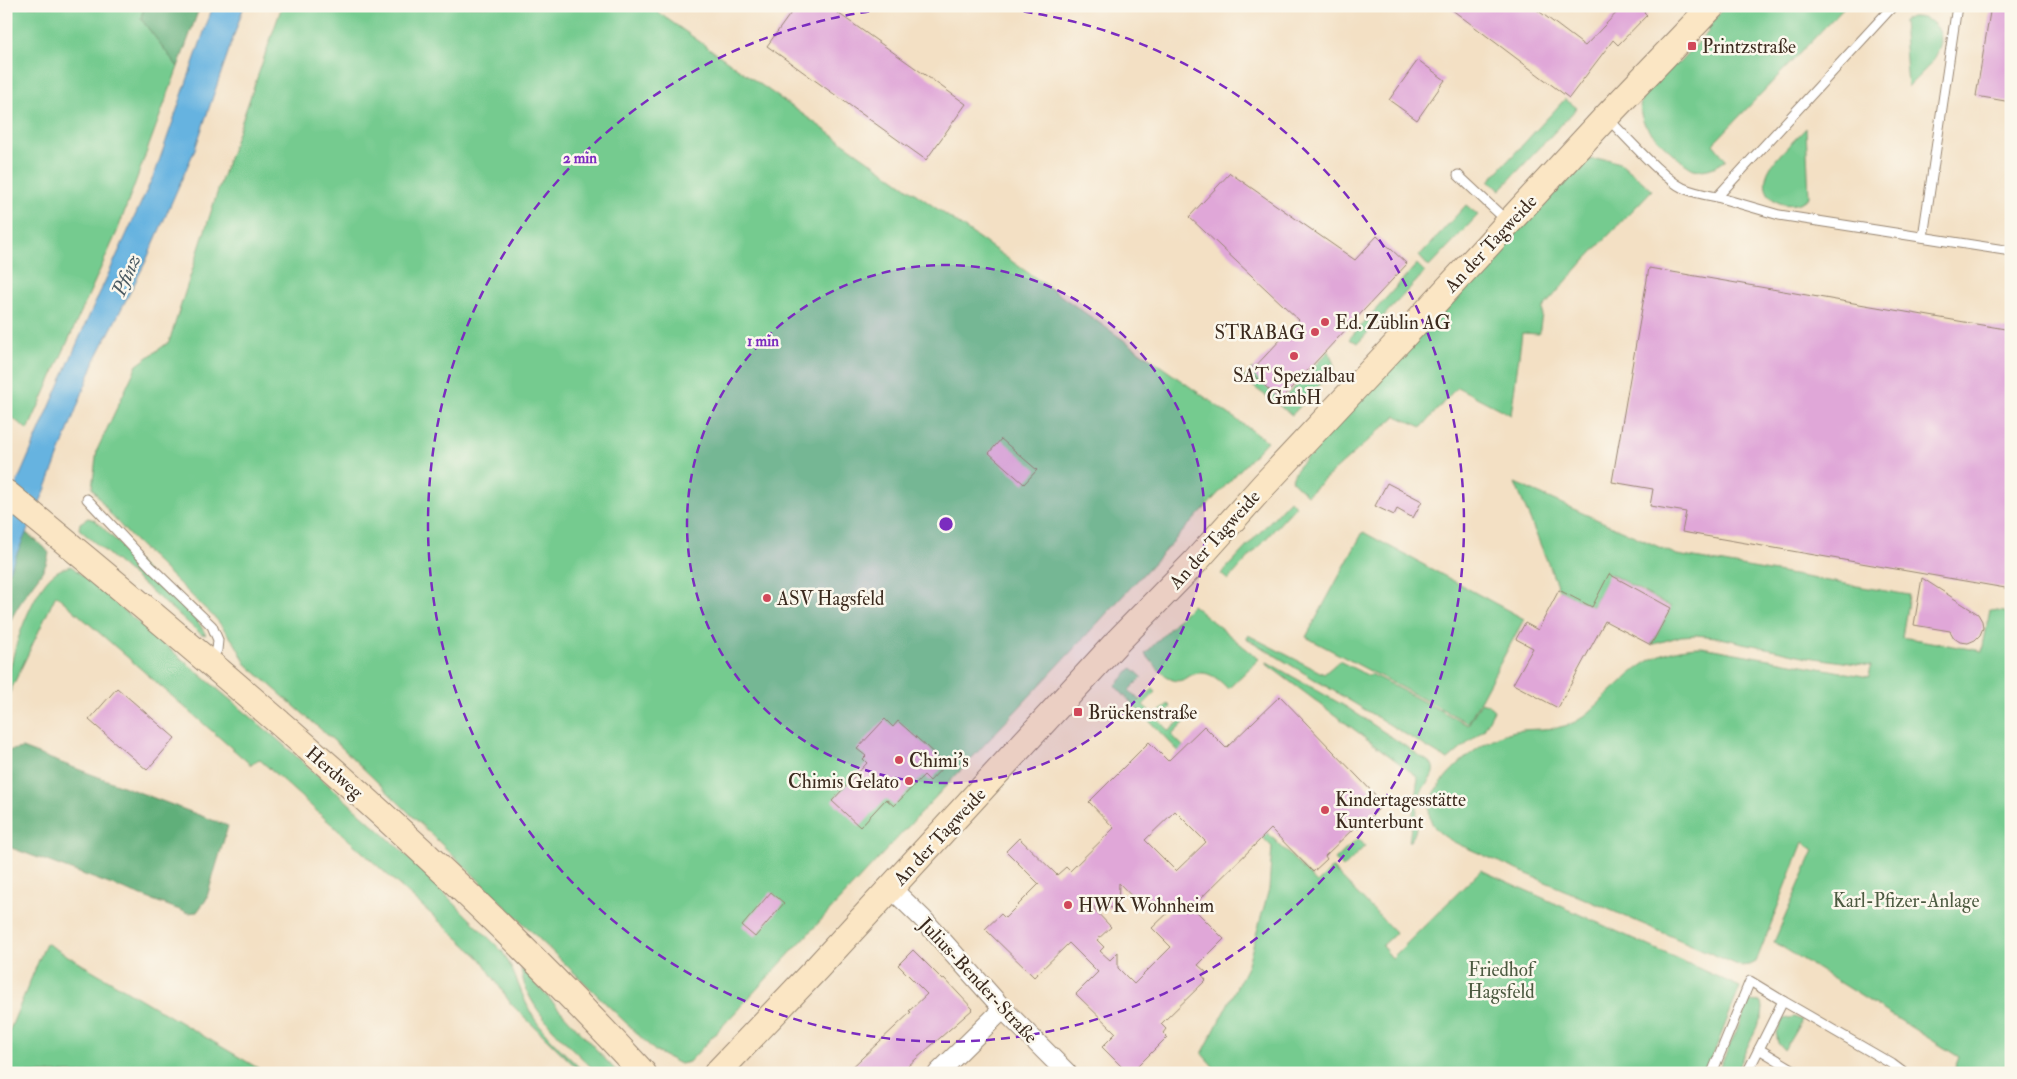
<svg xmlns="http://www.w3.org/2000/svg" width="2017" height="1079" font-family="'IM FELL Double Pica',serif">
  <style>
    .green { fill: #75cb8f; stroke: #587a56 }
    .forest { fill: #60af7a; stroke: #4e6c4c }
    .water { fill: #66b3e0; stroke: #506e7f }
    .building { fill: #e0a7d8; fill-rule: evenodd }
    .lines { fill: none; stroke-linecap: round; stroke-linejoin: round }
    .service-casing { stroke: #978571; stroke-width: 11 }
    .minor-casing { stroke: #978571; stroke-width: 21 }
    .secondary-casing { stroke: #978571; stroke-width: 28 }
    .service { stroke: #fff; stroke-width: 9 }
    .minor { stroke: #fff; stroke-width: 19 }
    .secondary { stroke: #fbe6c4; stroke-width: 26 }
    .ring { fill: none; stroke: #7b2cbf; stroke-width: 2.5; stroke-dasharray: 9 6 }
    .poi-dot { fill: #d1495b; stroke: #fbf7ec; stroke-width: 2 }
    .labels { text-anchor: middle; stroke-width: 5; stroke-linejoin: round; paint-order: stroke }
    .poi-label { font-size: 19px; fill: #3b2a1e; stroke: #fbf7ec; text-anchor: start }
    .street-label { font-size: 19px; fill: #3b2a1e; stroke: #fbf7ec }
    .park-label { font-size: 19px; fill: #4c5a40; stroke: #fbf7ec }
    .water-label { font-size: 20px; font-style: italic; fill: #4a5a62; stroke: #fbf7ec }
    .centre { fill: #7b2cbf; stroke: #fbf7ec; stroke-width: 2.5 }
    .ring-label { font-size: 15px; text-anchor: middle; font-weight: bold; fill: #7b2cbf; stroke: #fbf7ec; stroke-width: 5; stroke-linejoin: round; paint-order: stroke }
  </style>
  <rect width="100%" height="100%" fill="#fbf7ec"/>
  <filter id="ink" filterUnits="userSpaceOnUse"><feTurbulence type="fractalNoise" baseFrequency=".02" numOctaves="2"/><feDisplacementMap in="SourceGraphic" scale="10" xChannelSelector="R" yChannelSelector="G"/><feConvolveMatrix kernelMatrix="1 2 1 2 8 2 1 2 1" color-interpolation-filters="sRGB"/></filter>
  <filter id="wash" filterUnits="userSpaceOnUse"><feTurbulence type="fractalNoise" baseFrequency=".0096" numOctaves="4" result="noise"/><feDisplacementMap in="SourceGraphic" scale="20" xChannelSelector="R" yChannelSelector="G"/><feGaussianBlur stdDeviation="1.12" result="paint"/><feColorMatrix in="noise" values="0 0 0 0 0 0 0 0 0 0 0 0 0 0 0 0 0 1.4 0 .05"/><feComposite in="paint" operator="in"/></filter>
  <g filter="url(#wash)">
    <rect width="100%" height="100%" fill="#f3e0c4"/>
    <g class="green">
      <polygon points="6,6 144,6 141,19 178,67 117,232 28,430 6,413"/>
      <polygon points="282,6 649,6 1267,441 689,1062 680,1064 655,1051 340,746 246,664 236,645 217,620 130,536 111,515 92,488 97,450 137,365 169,342 220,184"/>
      <path d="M1726 6H1845L1713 144 1726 160C1717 167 1705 172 1694 169 1684 166 1651 134 1645 125 1640 117 1639 104 1642 95 1646 86 1666 69 1674 61L1678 64 1709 31 1706 28Z"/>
      <path d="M1911 17C1922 17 1932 19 1938 29 1950 51 1921 73 1908 87L1903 21Z"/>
      <polygon points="1565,99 1577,108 1500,190 1489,181"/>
      <path d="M1806 128 1809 197C1788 215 1756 199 1768 172 1774 158 1795 140 1806 128Z"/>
      <polygon points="1607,159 1622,164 1652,190 1582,263 1543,308 1539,334 1522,333 1511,415 1457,387 1422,427 1396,416 1307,495 1291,480 1298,467 1583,160"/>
      <polygon points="1466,205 1478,215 1429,267 1419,256"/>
      <polygon points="1417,264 1425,272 1358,343 1349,339"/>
      <polygon points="1329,351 1335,368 1292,415 1243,379 1252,368 1285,397"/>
      <path d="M1515 483 1677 555 1909 595 1902 637 1982 651 1990 610 2011 613V1073H1953L1959 1057 1774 942 1814 850 1803 842 1756 962 1750 965 1740 966 1460 845C1448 839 1434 832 1430 818 1422 786 1481 741 1507 733 1529 726 1554 733 1575 722 1586 716 1595 707 1604 698 1635 669 1657 647 1702 647L1869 677 1871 666 1808 657 1716 637 1696 635 1681 636 1651 645 1671 607 1610 574 1592 607 1559 590Z"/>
      <polygon points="1290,500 1296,506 1228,580 1221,574"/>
      <polygon points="88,518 95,520 197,620 206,635 201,634 79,529 80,523"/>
      <polygon points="1363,532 1524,619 1468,723 1306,637"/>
      <path d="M71 566 277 739 400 849 502 951C516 972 521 997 534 1018 548 1039 568 1056 585 1073H582L511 1004 481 959 259 759 251 765 56 595 8 696C5 667 29 598 50 577 56 571 63 568 71 566Z"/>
      <path d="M1192 605 1259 659 1228 689C1217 677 1204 667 1188 677 1183 680 1179 682 1173 680 1163 677 1153 662 1145 654Z"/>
      <polygon points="1248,635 1324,674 1339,661 1369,676 1371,674 1468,725 1481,702 1487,704 1494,710 1484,729 1448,760 1246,638"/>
      <path d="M1267 662 1348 708 1432 764C1436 773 1430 779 1425 786 1409 807 1424 827 1409 842L1418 777 1265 663Z"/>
      <polygon points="1132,668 1142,677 1129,690 1140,701 1153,689 1156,692 1143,705 1155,716 1168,704 1171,707 1158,720 1169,731 1182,719 1185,722 1172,735 1317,883 1332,868 1396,933 1382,946 1392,958 1481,870 1740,987 1706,1073 1219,1073 1202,1054 1247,967 1269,889 1272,847 1115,686"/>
      <polygon points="1358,838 1365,846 1343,868 1335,860"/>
      <polygon points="46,943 261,1070 266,1073 6,1073 6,1039"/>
      <path d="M521 969 523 970 618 1073H597C570 1045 525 1010 521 969Z"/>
      <polygon points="1750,1001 1760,1002 1763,1008 1762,1016 1735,1073 1717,1073"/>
      <polygon points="1794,1017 1802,1020 1784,1050 1778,1043 1776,1032 1784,1019"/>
    </g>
    <g class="forest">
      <polygon points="144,6 200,6 178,67 141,19"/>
      <path d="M6 517 44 547 49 553C47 569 36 579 28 591 20 604 11 617 6 630Z"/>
      <polygon points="22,748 228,826 206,900 197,912 188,913 6,846 6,751"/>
    </g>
    <polygon class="water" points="213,6 244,6 195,149 145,263 95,360 44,493 6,578 6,508 85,325 156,170"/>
    <g id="blocks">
      <g class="building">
        <polygon points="796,6 828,6 966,104 926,160 767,46"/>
        <polygon points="1447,6 1532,6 1585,46 1623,6 1638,6 1647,15 1618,45 1613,40 1569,98"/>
        <polygon points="1991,6 2011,6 2011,102 1976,96"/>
        <polygon points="1418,60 1445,80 1417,120 1389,100"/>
        <polygon points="1230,173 1355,260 1377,236 1407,264 1280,400 1250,372 1299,320 1189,217"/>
        <polygon points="1649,268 2011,330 2011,589 1682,532 1686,512 1650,506 1653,489 1612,482"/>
        <polygon points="1001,439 1037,470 1024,484 989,453"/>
        <polygon points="1387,483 1422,501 1413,518 1397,509 1394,515 1375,506"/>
        <polygon points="1609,574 1671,608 1651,645 1605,621 1558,708 1513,684 1533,648 1516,639 1525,623 1538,630 1559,590 1592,607"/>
        <polygon points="1922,578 1978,614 1982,621 1983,628 1980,635 1975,640 1968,643 1960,642 1954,638 1950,631 1914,625"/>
        <polygon points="117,688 175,738 147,770 89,720"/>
        <path d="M1280 696 1384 804 1358 829 1356 826 1325 856 1327 859 1313 872 1271 829 1192 907 1224 939 1198 965 1206 972 1202 975 1206 980 1161 1024 1166 1029 1163 1033 1167 1037 1132 1072 1128 1067 1125 1070 1102 1047 1116 1033 1076 994 1098 972 1069 943 1034 977 985 929 1001 914 1005 918 1039 884 1006 851 1019 838 1057 875 1066 867 1070 871 1114 828 1089 802 1149 742 1168 761 1204 726 1226 748ZM1175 811 1206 842 1176 871 1145 840ZM1119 883 1144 909H1172L1152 928 1171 947 1134 984 1118 968V952L1110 960 1100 951 1104 947 1097 940 1111 927 1092 907 1118 908Z"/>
        <polygon points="885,719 893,727 898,721 946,764 930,781 924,775 894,806 886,799 860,827 832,801 867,763 863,759 866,756 857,749"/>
        <polygon points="771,892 784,903 755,937 742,926"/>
        <polygon points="913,950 943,980 944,978 973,1009 900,1073 846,1073 911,1012 909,1011 927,994 898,965"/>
      </g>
    </g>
  </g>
  <g filter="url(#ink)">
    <use href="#blocks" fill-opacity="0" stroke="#978571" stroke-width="1"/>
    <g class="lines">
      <g class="service-casing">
        <g id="service">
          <polyline points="1893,6 1717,197 1779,215 2011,251"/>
          <path d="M1608 119C1626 136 1662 178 1683 188 1694 193 1706 195 1717 197"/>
          <polyline points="1458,175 1507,221"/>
          <polyline points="1923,237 1957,6"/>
          <polyline points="87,499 151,567 212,626 218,640 217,650 211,660"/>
          <polyline points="1783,1001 1892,1064 1904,1073"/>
          <polyline points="1712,1073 1750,981 1783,1001 1759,1049"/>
          <polyline points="1747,1073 1759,1049 1799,1073"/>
        </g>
      </g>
      <g class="minor-casing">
        <g id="minor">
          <polyline points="891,888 923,919 1003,1009 1067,1073"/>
          <polyline points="938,1073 1003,1009"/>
        </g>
      </g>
      <g class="secondary-casing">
        <g id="secondary">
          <path d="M6 493C228 675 449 861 643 1073"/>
          <polyline points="717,1073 817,968 1118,641 1195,562 1264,485 1402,338 1606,117 1712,6"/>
        </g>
      </g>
      <use href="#service" class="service"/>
      <use href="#minor" class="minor"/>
      <use href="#secondary" class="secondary"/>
    </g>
  </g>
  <circle cx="946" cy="524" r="259" fill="#7b2cbf" fill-opacity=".12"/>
  <g class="ring">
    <circle cx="946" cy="524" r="259"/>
    <path d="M964 6A518 518 0 1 1 928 6"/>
  </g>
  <g class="poi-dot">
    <rect x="1687" y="41" width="10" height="10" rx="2.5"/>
    <circle cx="1325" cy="322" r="5"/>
    <circle cx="1315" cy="332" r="5"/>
    <circle cx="1294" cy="356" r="5"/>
    <circle cx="767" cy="598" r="5"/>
    <rect x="1073" y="707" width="10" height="10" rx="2.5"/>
    <circle cx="899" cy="760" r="5"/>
    <circle cx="909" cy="781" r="5"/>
    <circle cx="1325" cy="810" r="5"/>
    <circle cx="1068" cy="905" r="5"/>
  </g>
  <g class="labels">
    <g class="poi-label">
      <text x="1702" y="53">Printzstraße</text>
      <text x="1335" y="329">Ed. Züblin AG</text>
      <text x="1305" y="339" text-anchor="end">STRABAG</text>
      <text x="1294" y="382" text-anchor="middle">SAT Spezialbau<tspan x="1294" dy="22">GmbH</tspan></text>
      <text x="777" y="605">ASV Hagsfeld</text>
      <text x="1088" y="719">Brückenstraße</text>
      <text x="909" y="767">Chimi’s</text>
      <text x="899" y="788" text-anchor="end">Chimis Gelato</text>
      <text x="1335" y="806">Kindertagesstätte<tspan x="1335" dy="22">Kunterbunt</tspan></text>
      <text x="1078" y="912">HWK Wohnheim</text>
    </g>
    <g class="street-label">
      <text transform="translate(1490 243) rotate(-47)" y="7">An der Tagweide</text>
      <text transform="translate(1214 539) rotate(-48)" y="7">An der Tagweide</text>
      <text transform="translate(335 772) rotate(41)" y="7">Herdweg</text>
      <text transform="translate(939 836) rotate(-47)" y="7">An der Tagweide</text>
      <text transform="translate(979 980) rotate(47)" y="7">Julius-Bender-Straße</text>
    </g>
    <g class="park-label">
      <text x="1906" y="907">Karl-Pfizer-Anlage</text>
      <text x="1501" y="976">Friedhof<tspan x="1501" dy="22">Hagsfeld</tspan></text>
    </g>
    <g class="water-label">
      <text transform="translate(126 275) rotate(-66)" y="7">Pfinz</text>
    </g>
  </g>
  <circle cx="946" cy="524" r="8" class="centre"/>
  <g class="ring-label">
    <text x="580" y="163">2 min</text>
    <text x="763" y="346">1 min</text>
  </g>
  <rect width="2017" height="1079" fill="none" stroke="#fbf7ec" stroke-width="25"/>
</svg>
